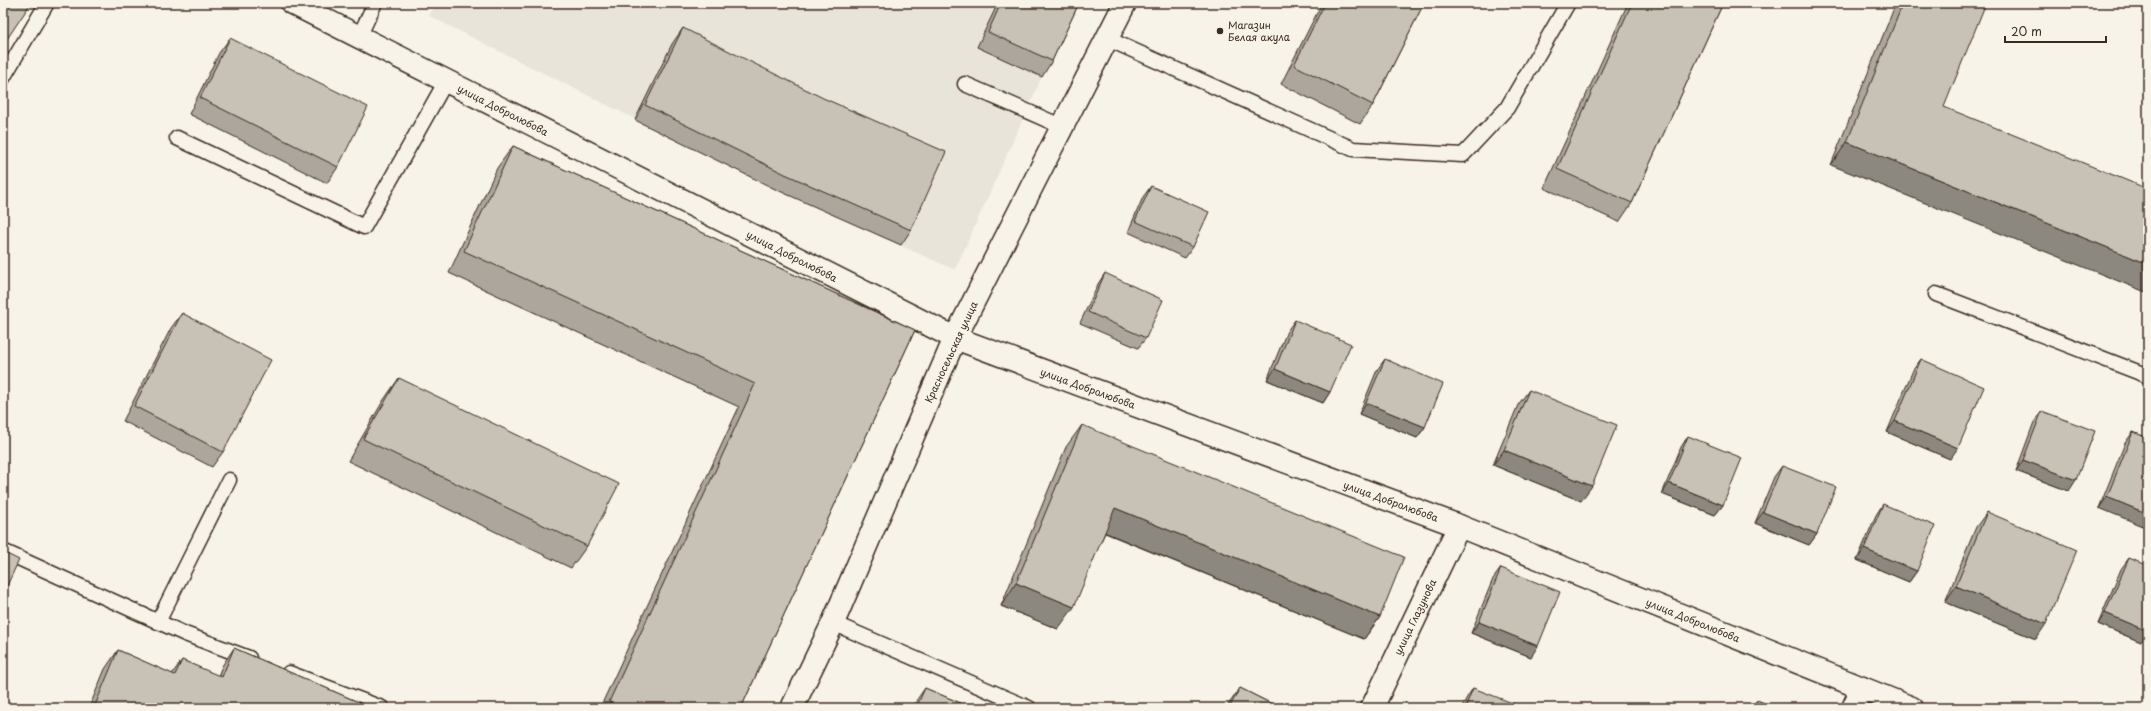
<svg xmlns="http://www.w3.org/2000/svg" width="2151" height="711" font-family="'Playpen Sans',sans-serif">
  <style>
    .built { fill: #e9e4d9 }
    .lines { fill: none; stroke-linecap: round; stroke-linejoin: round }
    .lane-casing { stroke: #3b2a1e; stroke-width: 17 }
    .street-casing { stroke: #3b2a1e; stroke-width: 25 }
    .secondary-casing { stroke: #3b2a1e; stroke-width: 25 }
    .lane { stroke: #f7f3e8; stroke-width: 14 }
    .street { stroke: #f7f3e8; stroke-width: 22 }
    .secondary { stroke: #f7f3e8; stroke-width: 22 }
    .wall { fill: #aca69d; stroke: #3b2a1e }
    .shaded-wall { fill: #8c877f; stroke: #3b2a1e }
    .building { fill: #c8c1b6; stroke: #3b2a1e }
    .poi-dot { fill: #3b2a1e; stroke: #f7f3e8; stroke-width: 1.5 }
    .labels { text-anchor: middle; stroke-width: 3; stroke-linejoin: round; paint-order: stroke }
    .poi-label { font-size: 10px; fill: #3b2a1e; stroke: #f7f3e8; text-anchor: start }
    .street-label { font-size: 10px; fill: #3b2a1e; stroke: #f7f3e8 }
  </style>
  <rect width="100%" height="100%" fill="#f7f3e8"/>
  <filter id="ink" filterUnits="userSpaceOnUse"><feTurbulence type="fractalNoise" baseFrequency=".025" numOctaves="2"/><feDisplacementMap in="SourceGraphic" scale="8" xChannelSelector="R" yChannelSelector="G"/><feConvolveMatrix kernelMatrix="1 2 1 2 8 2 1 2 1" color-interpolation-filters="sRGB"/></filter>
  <g filter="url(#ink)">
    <polygon class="built" points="436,3 1075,3 955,270 775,189 429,16"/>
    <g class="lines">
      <g class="lane-casing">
        <g id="lane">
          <polyline points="359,37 375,3"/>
          <polyline points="1108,39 1353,149 1463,155 1507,108 1568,3"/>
          <polyline points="3,78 47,3"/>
          <polyline points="965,84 1063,127"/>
          <polyline points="177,138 364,227 446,81"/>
          <polyline points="1936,294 2148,376"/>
          <polyline points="3,551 185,634 249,658"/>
          <polyline points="158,622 229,480"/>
          <polyline points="833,623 1029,708"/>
          <polyline points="289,673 382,708"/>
        </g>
      </g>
      <g class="street-casing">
        <g id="street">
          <polyline points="292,3 955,338 1459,526 1912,708"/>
          <polyline points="1372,708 1459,526"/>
          <polyline points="1853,708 1862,688"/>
        </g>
      </g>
      <g class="secondary-casing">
        <polyline id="secondary" points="792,708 833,623 955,338 1125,3"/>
      </g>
      <use href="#lane" class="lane"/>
      <use href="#street" class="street"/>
      <use href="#secondary" class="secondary"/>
    </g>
    <g class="wall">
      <polygon points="998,3 1079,3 1052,61 1042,77 977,47"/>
      <polygon points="1322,3 1424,3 1373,105 1360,124 1281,84"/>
      <polygon points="1628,3 1723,3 1632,203 1619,222 1544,188"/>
      <polygon points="1896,3 1986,3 1831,165"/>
      <polygon points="683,28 911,230 901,245 775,189 635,120 672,44"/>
      <polygon points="230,38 338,167 327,183 189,114 219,53"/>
      <polygon points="513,146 915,330 741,708 600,708 739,407 449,273 497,168"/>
      <polygon points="1151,186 1193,247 1185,258 1128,232 1143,197"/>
      <polygon points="1105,273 1146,338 1138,348 1080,323 1098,284"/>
      <polygon points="182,313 223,452 212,467 123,421 171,328"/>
      <polygon points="1295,320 1330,392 1323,403 1267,380 1287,331"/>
      <polygon points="1385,359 1425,427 1417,438 1359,414 1377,370"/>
      <polygon points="1921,359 1950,459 1887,432 1913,370"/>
      <polygon points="399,378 587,546 571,568 348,461 383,401"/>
      <polygon points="1529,390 1581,501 1493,465 1518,405"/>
      <polygon points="2042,411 2069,491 2016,471 2034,422"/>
      <polygon points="1082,425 1380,617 1364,639 1105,533 1058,629 1001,606 1066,447"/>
      <polygon points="2133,432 2148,438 2099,508 2125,443"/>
      <polygon points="1688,436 1723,505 1715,515 1662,494 1681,447"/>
      <polygon points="1782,466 1817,534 1809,545 1755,523 1774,477"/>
      <polygon points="1883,504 1917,571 1909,582 1857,560 1876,515"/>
      <polygon points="1987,512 2036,639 1945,602 1976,527"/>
      <polygon points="2129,558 2141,642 2098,624 2121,569"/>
      <polygon points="1501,568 1531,657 1471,633 1493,579"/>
      <polygon points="234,648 372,708 89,708 105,669 118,650 172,674 182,660 218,676 222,666"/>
      <polygon points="925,688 972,708 911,708"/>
      <polygon points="1240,688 1280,708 1226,708"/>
      <polygon points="1473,688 1513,708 1462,708 1466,699"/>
      <polygon points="1757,700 1776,708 1751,708"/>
    </g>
    <g class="shaded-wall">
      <polygon points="1847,142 2148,264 2148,293 1831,165"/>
      <polygon points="1275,369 1330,392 1323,403 1267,380"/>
      <polygon points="1366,403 1425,427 1417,438 1359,414"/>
      <polygon points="1895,421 1958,448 1950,459 1887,432"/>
      <polygon points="1504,450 1592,486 1581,501 1493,465"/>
      <polygon points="2023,460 2076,480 2069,491 2016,471"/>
      <polygon points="1669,483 1723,505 1715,515 1662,494"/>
      <polygon points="2107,497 2148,514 2148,528 2099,508"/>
      <polygon points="1115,508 1380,617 1364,639 1099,530"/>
      <polygon points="1763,512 1817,534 1809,545 1755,523"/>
      <polygon points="1864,549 1917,571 1909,582 1857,560"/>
      <polygon points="1016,583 1074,607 1058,629 1001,606"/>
      <polygon points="1956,586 2046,624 2036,639 1945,602"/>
      <polygon points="2105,613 2148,631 2148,632 2141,642 2098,624"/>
      <polygon points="1479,622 1538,646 1531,657 1471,633"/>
    </g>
    <g class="building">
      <polygon points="3,3 31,3 3,45"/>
      <polygon points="1001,3 1079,3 1052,61 988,32"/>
      <polygon points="1325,3 1424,3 1373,105 1294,65"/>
      <polygon points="1632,3 1723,3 1632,203 1557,169"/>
      <polygon points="1903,3 1986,3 1944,107 2148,189 2148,264 1847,142"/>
      <polygon points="683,28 823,98 946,152 911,230 785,174 645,105"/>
      <polygon points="230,38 368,107 338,167 200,98"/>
      <polygon points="513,146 915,330 741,708 622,708 609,702 755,384 464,251"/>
      <polygon points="1151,186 1209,212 1193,247 1135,221"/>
      <polygon points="1105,273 1163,300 1146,338 1088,312"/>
      <polygon points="182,313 271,360 223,452 134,406"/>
      <polygon points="1295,320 1351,344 1330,392 1275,369"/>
      <polygon points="1385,359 1443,384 1425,427 1366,403"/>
      <polygon points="1921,359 1984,387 1958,448 1895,421"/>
      <polygon points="399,378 619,484 587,546 363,439"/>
      <polygon points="1529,390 1617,425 1592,486 1504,450"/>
      <polygon points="2042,411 2095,431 2076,480 2023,460"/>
      <polygon points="1082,425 1404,557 1380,617 1115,508 1074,607 1016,583"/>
      <polygon points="2133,432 2148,438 2148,514 2107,497"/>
      <polygon points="1688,436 1742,458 1723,505 1669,483"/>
      <polygon points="1782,466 1836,487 1817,534 1763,512"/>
      <polygon points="1883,504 1935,526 1917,571 1864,549"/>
      <polygon points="1987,512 2077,550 2046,624 1956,586"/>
      <polygon points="3,552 19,560 3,594"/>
      <polygon points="2129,558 2148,566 2148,631 2105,613"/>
      <polygon points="1501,568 1560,592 1538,646 1479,622"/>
      <polygon points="234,648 372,708 94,708 118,650 175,675 182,660 222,677"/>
      <polygon points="925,688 972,708 916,708"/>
      <polygon points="1240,688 1280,708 1229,708"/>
      <polygon points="1473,688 1515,704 1513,708 1465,708"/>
      <polygon points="1757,700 1776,708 1754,708"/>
    </g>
  </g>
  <circle class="poi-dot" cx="1220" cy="31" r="4"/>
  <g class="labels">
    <g class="poi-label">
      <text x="1228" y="29">Магазин<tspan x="1228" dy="12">Белая акула</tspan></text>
    </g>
    <g class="street-label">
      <text transform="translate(503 110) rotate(27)" y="4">улица Добролюбова</text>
      <text transform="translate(792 256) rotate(27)" y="4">улица Добролюбова</text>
      <text transform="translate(951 352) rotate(-65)" y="4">Красносельская улица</text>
      <text transform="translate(1088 388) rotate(20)" y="4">улица Добролюбова</text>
      <text transform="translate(1391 501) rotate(20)" y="4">улица Добролюбова</text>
      <text transform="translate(1415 617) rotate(-64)" y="4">улица Глазунова</text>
      <text transform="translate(1693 620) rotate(22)" y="4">улица Добролюбова</text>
    </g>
  </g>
  <rect width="2151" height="711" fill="none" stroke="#f7f3e8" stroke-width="16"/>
  <rect x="8" y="8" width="2135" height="695" fill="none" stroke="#3b2a1e" stroke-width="1.5" filter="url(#ink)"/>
  <path d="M2005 36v6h101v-6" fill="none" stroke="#3b2a1e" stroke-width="2"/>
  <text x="2011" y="36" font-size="12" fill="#3b2a1e" stroke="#f7f3e8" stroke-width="3" paint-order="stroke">20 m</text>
</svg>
